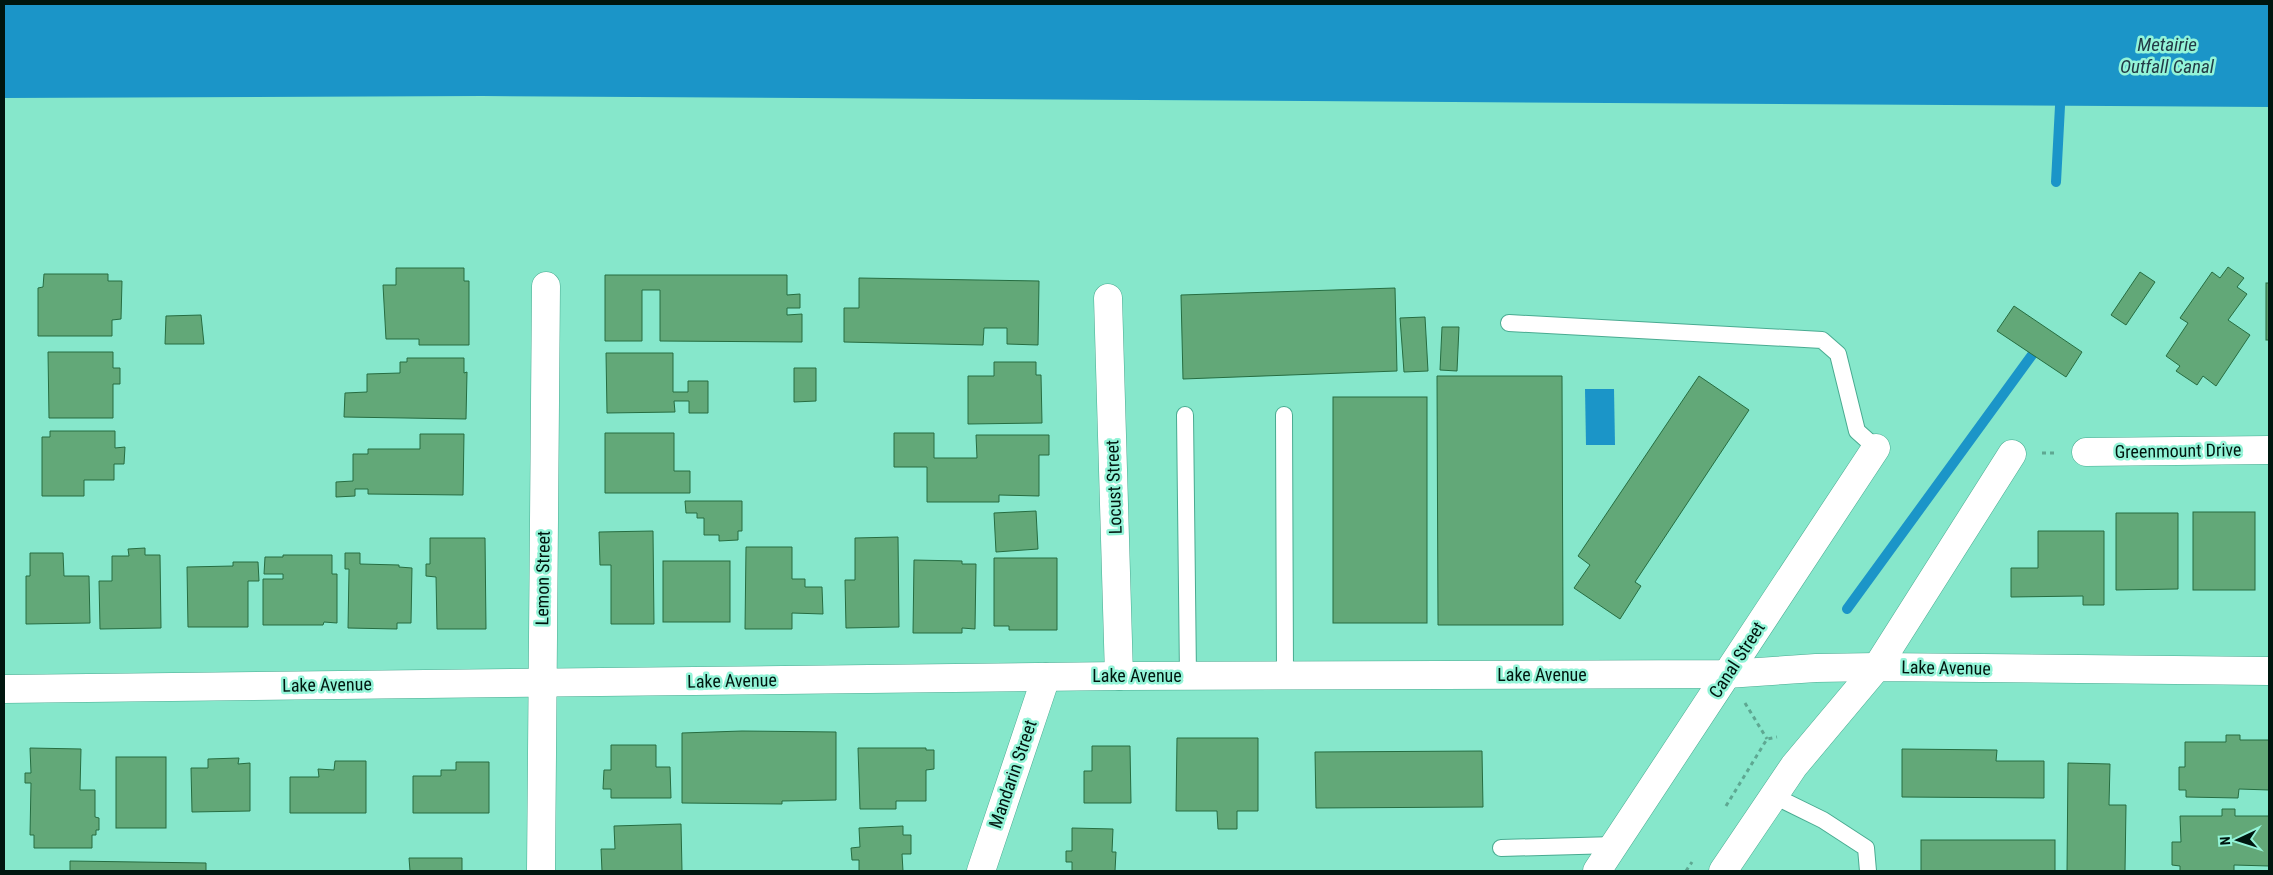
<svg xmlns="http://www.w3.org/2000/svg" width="2273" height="875" font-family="'Roboto Condensed',sans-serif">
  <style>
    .water { fill: #1b95c8 }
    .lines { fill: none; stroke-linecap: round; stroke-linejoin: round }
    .stream { stroke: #1b95c8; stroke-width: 10 }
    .building { fill: #62a878; stroke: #266d41 }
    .service-casing { stroke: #49ab91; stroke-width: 18 }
    .minor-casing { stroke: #49ab91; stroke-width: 29 }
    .path { stroke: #5ea892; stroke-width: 3; stroke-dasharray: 4 4; stroke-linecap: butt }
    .service { stroke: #fff; stroke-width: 16 }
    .minor { stroke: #fff; stroke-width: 28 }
    .labels { text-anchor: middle; stroke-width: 5; stroke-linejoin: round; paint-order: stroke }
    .street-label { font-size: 18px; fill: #00160f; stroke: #94f4d8 }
    .water-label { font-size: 19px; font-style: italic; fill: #223a46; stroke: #94f4d8 }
  </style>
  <rect width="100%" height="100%" fill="#86e7cb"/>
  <g class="water">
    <polygon points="4,4 2269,4 2269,107 482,96 4,98"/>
    <polygon points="1585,389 1614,389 1615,445 1586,445"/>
  </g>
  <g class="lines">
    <g class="stream">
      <polyline points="2056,182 2060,106"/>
      <polyline points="1847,609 2032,355"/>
    </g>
  </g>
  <g class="building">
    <polygon points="2228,267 2244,278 2237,287 2247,294 2228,320 2250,335 2216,386 2203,376 2197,385 2176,371 2180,366 2166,356 2188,323 2180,318 2212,272 2220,278"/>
    <polygon points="396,268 464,268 464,281 469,281 469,345 419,345 419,339 386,339 383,285 396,285"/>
    <polygon points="2140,272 2155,282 2126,325 2111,315"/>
    <polygon points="44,274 108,274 108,281 122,281 121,319 112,320 112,336 38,336 38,288 43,287"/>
    <polygon points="605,275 787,275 787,295 800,294 800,308 787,308 787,315 802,314 802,342 660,341 660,290 642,290 642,341 605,341"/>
    <polygon points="859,278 1039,281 1038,345 1007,344 1007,328 984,328 983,345 844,342 844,308 859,308"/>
    <rect x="2266" y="283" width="3" height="57"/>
    <polygon points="1395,288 1397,371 1183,379 1181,295"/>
    <polygon points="2014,306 2082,352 2066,377 1997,331"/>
    <polygon points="201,315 204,344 165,344 166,316"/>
    <polygon points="1425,317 1428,371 1404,372 1400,318"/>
    <polygon points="1442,327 1459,327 1457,371 1440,370"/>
    <polygon points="48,352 113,352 113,368 120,368 120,384 113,384 113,418 49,418"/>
    <polygon points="606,353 673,353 673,392 688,392 688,381 708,381 708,413 689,413 689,401 674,401 675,412 607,413"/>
    <polygon points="407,358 464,358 464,373 467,372 466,419 344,417 345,393 367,392 367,374 400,373 400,362 407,362"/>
    <polygon points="994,362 1036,362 1036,375 1041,375 1042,423 968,424 968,376 994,376"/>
    <polygon points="794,368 816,368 816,401 794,402"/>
    <polygon points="1437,376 1562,376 1563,625 1438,625"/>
    <polygon points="1699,376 1749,410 1635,582 1641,586 1620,619 1574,588 1590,565 1578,556"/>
    <rect x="1333" y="397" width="94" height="226"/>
    <polygon points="50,431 115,431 115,448 125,447 124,464 114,464 114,480 84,480 84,496 42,496 42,437 50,437"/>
    <polygon points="605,433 674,433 674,471 690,471 690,493 605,493"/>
    <polygon points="894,433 934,433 934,458 977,458 976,435 1049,435 1049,455 1039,455 1039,496 999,495 999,502 927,502 927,467 894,467"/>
    <polygon points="420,434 464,434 463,495 368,494 368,489 355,489 355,496 336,497 336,482 353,481 353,454 368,454 368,449 420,449"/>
    <polygon points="685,501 742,501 742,531 738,531 738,540 719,541 719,535 704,535 704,518 697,518 697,513 686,513"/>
    <polygon points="1036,511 1038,549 996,552 994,513"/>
    <rect x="2193" y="512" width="62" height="78"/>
    <polygon points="2116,513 2178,513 2178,589 2116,590"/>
    <polygon points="653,531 654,624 611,624 611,565 600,565 599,532"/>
    <polygon points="2038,531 2104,531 2104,605 2083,605 2083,596 2011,597 2011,568 2038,568"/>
    <polygon points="898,537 899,627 846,628 845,580 855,580 855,538"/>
    <polygon points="430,538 485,538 486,629 437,629 436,577 426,576 426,564 430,564"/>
    <polygon points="746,547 792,547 792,579 805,579 805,587 822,587 823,614 792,613 792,629 745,629"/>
    <polygon points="145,548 145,555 160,555 161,628 100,629 99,581 112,581 112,556 129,556 128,549"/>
    <polygon points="30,553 63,553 64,576 89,576 90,623 26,624 26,576 30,576"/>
    <polygon points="345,553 360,553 360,564 399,565 399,567 412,568 411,623 397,623 397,629 348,628 349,569 345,569"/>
    <polygon points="283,555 332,555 332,574 337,574 337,623 324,622 323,625 263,625 263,579 283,579 283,574 264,574 265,557 283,557"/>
    <polygon points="994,558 1057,558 1057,630 1009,630 1009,626 994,626"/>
    <polygon points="914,560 962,561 962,564 976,564 975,629 962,628 962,633 913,633"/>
    <rect x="663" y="561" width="67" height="61"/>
    <polygon points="233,562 258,562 259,581 248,581 248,627 188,627 187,567 233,566"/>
    <polygon points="742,731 836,732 836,800 782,801 782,804 682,803 682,733"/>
    <polygon points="2226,735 2240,735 2240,740 2269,740 2269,790 2239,789 2238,798 2186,797 2186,790 2179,790 2179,767 2185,767 2185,742 2226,742"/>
    <polygon points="1177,738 1258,738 1258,811 1237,811 1237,829 1218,829 1217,811 1176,811"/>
    <polygon points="611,745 656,745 656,767 670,767 671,798 611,798 611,789 603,789 604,770 611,770"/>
    <polygon points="1092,746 1130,746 1131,803 1084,803 1084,771 1092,771"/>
    <polygon points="30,748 81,749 80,790 95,790 95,817 99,818 99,830 96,830 96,835 92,835 92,848 34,848 34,835 30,835 31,783 25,783 25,773 31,773"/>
    <polygon points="858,748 926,748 926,750 934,750 934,769 926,770 926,801 896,801 896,809 860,809"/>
    <polygon points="1902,749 1997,750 1996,761 2044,761 2044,798 1902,797"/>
    <polygon points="1482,751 1483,807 1316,808 1315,752"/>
    <rect x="116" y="757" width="50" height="71"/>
    <polygon points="239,758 238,764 250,763 250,811 192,812 191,768 208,768 208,759"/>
    <polygon points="335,761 366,761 366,813 290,813 290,777 319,777 318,769 334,770"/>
    <polygon points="456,762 489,762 489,813 413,813 413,776 441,776 441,770 456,770"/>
    <polygon points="2068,763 2110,764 2109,805 2126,805 2125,871 2067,871"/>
    <polygon points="2222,809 2235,809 2235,816 2269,816 2269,866 2234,865 2234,871 2180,871 2180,866 2172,865 2172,842 2181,842 2180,816 2222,816"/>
    <polygon points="681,824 682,871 602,871 601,849 615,849 614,826"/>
    <polygon points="903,826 903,835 911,835 911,854 902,854 903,871 859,871 859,860 852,860 851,848 860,847 859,828"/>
    <polygon points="1072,828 1113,829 1112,852 1116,852 1115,871 1072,871 1072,862 1066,862 1066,851 1072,851"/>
    <rect x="1921" y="840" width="134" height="31"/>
    <polygon points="409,858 462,858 462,871 410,871"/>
    <polygon points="70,861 206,863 206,871 70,871"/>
  </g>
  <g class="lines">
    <g class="service-casing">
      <g id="service">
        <polyline points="1509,323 1822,340 1838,354 1857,431 1876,448"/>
        <polyline points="1185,415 1188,676"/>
        <polyline points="1284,415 1285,675"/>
        <polyline points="1774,796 1823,820 1866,848 1868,871"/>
        <polyline points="1501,848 1615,845"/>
      </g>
    </g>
    <g class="minor-casing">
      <g id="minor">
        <polyline points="1108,298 1119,676"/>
        <polyline points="2086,452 2269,450"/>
        <polyline points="4,689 1119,676 1727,674 1816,668 1877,667 2269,671"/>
        <polyline points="541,871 546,286"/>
        <polyline points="981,871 1046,677"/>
        <polyline points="1597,871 1876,448"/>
        <polyline points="1723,871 1794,766 1877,667 2012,454"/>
      </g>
    </g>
    <g class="path">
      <polyline points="2042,453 2055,453"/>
      <polyline points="1745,703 1767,739"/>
      <polyline points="1726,806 1767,739 1777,737"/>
      <polyline points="1686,871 1692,862"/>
    </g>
    <use href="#service" class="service"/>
    <use href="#minor" class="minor"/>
  </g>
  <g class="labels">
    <g class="street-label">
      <text transform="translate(2178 451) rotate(-1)" y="6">Greenmount Drive</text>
      <text transform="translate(1114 487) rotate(-92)" y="6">Locust Street</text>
      <text transform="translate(543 578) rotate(-89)" y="6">Lemon Street</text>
      <text transform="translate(1737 660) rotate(-57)" y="6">Canal Street</text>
      <text transform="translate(1946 668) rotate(1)" y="6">Lake Avenue</text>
      <text x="1542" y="681">Lake Avenue</text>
      <text x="1137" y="682">Lake Avenue</text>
      <text transform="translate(732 681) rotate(-1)" y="6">Lake Avenue</text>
      <text transform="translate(327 685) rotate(-1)" y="6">Lake Avenue</text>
      <text transform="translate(1013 774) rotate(-71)" y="6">Mandarin Street</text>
    </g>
    <g class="water-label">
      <text x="2167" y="51">Metairie<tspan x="2167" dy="22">Outfall Canal</tspan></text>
    </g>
  </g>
  <rect width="2273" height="875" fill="none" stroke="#00160f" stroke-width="10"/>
  <g transform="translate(2238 840) rotate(266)" stroke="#94f4d8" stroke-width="4" paint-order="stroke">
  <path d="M0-4L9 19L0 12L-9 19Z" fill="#00160f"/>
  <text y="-8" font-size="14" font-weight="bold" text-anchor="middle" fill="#00160f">N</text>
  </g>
</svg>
